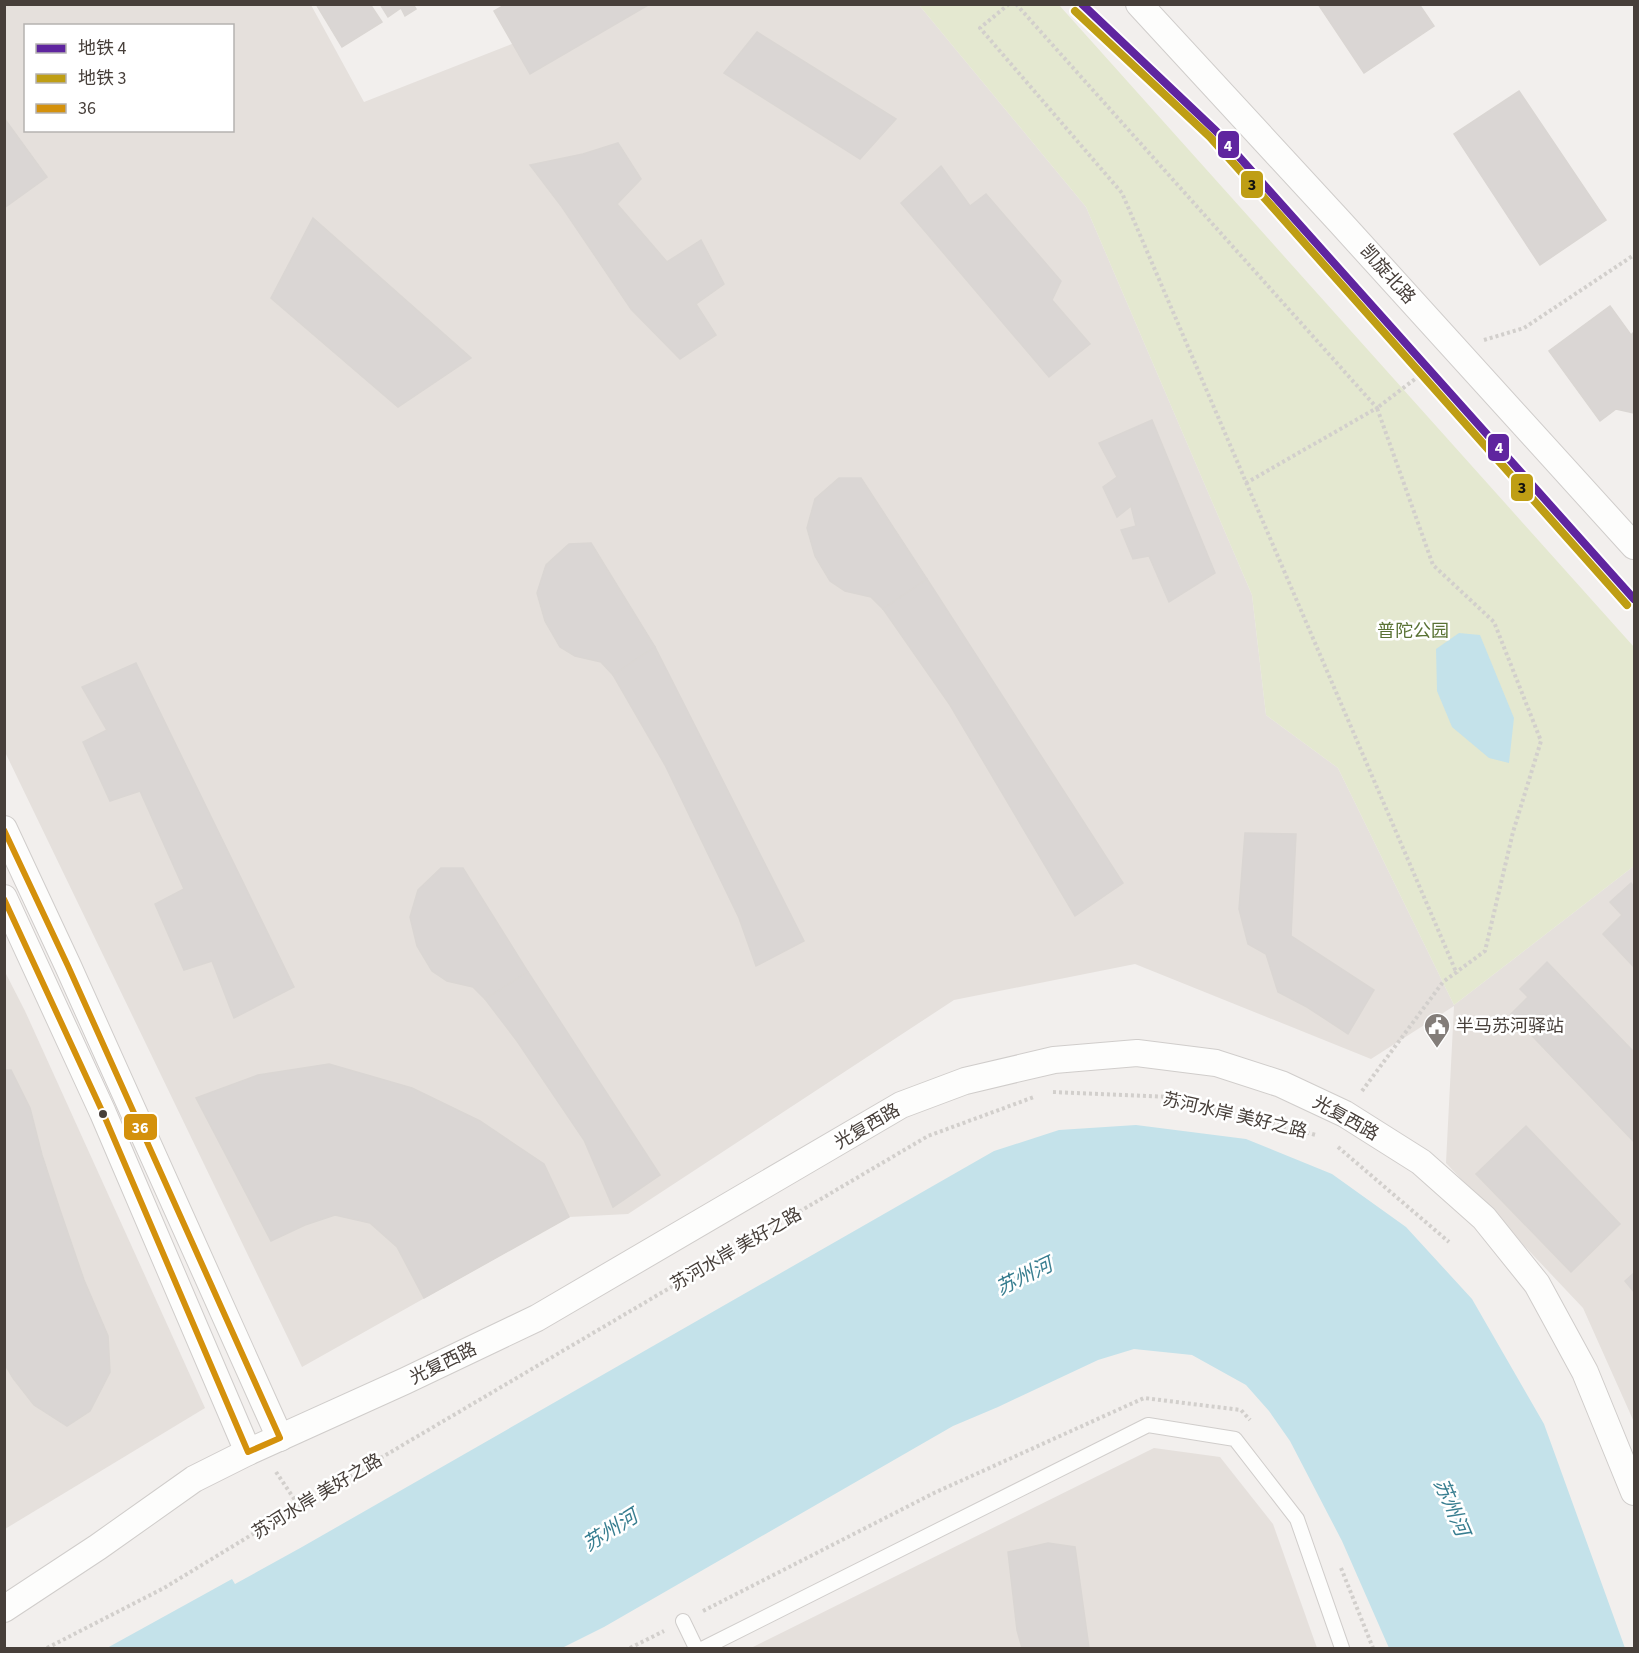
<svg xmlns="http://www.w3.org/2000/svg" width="1639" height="1653" font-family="'Source Sans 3','Noto Sans SC',sans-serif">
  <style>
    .residential { fill: #e5e0dc; fill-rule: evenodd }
    .green { fill: #e4e8d0 }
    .water { fill: #c4e2ea }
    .building { fill: #dad6d4; stroke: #dad6d3; stroke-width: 1.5 }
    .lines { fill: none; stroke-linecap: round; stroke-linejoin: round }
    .service-casing { stroke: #d0cdcb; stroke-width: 16 }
    .minor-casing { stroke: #d0cdcb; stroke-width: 28 }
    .path { stroke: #d2cfcc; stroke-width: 4; stroke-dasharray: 3 3; stroke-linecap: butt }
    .service { stroke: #fdfdfc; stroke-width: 14 }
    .minor { stroke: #fdfdfc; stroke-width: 26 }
    .bus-1-casing { stroke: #fff; stroke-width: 10 }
    .bus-1 { stroke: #d4910c; stroke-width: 6 }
    .metro-1-casing { stroke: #fff; stroke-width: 12 }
    .metro-2-casing { stroke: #fff; stroke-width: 12 }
    .metro-1 { stroke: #5f259f; stroke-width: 8 }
    .metro-2 { stroke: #bf9e14; stroke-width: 8 }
    .bus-dot { fill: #473f3a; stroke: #fff; stroke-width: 2 }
    .labels { text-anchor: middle; stroke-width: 5; stroke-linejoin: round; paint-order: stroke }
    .street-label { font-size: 18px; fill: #473f3a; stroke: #fff }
    .park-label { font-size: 18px; fill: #597234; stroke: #fff }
    .poi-label { font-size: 18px; fill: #473f3a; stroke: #fff; text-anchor: start }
    .water-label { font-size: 20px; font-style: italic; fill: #387e90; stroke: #fff }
    .line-badge { stroke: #fff; stroke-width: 2 }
    .badge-label { font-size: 16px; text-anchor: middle; font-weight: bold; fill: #fff }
    .pale-badge-label { font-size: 16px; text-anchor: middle; font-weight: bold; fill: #111 }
  </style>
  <rect width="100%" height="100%" fill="#f2efed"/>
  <g class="residential">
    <path d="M5 5H311L364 102 611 5H919L1086 207 1252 595 1266 715 1338 768 1454 1005 1634 866V1422L1583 1308 1446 1163 1454 1006 1371 1059 1135 964 954 1000 628 1214 569 1217 302 1367 5 752ZM26 26H232V130H26Z"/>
    <polygon points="4,970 25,1011 205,1408 5,1529"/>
    <polygon points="1154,1448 1220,1457 1273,1524 1317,1648 751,1648"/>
  </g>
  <polygon class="green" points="919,5 1059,5 1634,647 1634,866 1454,1005 1338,768 1266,715 1252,595 1086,207"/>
  <g class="water">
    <polygon points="1459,633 1480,635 1514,718 1509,763 1489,758 1452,727 1437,691 1436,649"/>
    <polygon points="1136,1125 1246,1139 1332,1174 1406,1227 1472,1299 1544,1424 1625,1648 1389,1648 1342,1541 1290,1441 1269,1411 1246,1385 1192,1355 1134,1349 1098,1360 998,1407 953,1426 604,1627 562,1648 107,1648 232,1579 235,1584 302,1547 994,1151 1059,1130"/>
  </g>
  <g class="building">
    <polygon points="316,4 370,4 382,22 342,47"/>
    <polygon points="380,4 413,4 416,9 405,16 401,8 388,17"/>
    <polygon points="506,4 650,4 530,74 494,11"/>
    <polygon points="1318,4 1419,4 1434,26 1364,73"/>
    <polygon points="757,32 896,119 860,159 724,73"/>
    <polygon points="1519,91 1606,220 1540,265 1454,134"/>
    <polygon points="4,118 47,177 4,208"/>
    <polygon points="618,143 641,179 617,204 667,262 701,240 724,284 696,304 716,335 680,359 631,309 562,207 530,165 583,154"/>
    <polygon points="941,166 970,206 986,194 1061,281 1052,300 1090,344 1049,377 901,203"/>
    <polygon points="313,218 471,358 398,407 271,298"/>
    <polygon points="1610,306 1631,335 1634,332 1634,413 1616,409 1600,421 1549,351"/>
    <polygon points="1152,420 1215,573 1169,602 1149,556 1133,559 1121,530 1136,526 1131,506 1117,517 1103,487 1117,477 1099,443"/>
    <polygon points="839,478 861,478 927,579 883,609 871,597 845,591 830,581 815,556 807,528 815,499"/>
    <polygon points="591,543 655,647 613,675 601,662 575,656 560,647 545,621 537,593 546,565 569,544"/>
    <polygon points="927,579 1123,883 1075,916 950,705 883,609"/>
    <polygon points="655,647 804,941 756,966 739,918 665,765 613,675"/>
    <polygon points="136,663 294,987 234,1018 212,961 184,970 155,904 184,889 140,791 110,801 83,742 107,730 82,687"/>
    <polygon points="1245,833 1296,834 1291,936 1374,990 1348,1034 1307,1007 1278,992 1266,954 1248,944 1239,909"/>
    <polygon points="441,868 463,868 528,972 485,999 473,987 447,981 432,971 417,946 410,917 418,890"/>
    <polygon points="1631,883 1634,887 1634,967 1603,934 1622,915 1610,902"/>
    <polygon points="1547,962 1634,1052 1634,1142 1511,1014 1528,997 1520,989"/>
    <polygon points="528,972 660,1175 613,1207 584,1140 517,1041 485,999"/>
    <polygon points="329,1064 412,1088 480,1121 544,1164 569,1217 424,1298 397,1247 370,1223 335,1215 305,1225 271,1241 196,1098 258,1075"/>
    <polygon points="4,1070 11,1070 30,1108 42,1155 60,1210 84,1280 108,1336 110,1372 90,1411 67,1426 34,1405 13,1378 4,1363"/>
    <polygon points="1526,1126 1620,1224 1571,1272 1476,1174"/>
    <polygon points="1634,1273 1634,1292 1625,1281"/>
    <polygon points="1048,1543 1075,1547 1089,1648 1022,1648 1017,1630 1008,1552"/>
  </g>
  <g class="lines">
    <g class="service-casing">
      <g id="service">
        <polyline points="683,1621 696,1648"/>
        <polyline points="704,1648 1148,1425 1235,1439 1297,1519 1342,1648"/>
      </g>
    </g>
    <g class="minor-casing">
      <g id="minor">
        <polyline points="1139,4 1340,222 1634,546"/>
        <polyline points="4,829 68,966 280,1438"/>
        <polyline points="4,898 103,1113 248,1452"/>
        <polyline points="4,1609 98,1547 194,1479 248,1452 405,1381 537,1318 901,1105 965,1081 1054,1060 1137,1053 1216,1063 1281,1084 1345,1114 1421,1162 1484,1218 1537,1284 1585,1372 1634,1492"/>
      </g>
    </g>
    <g class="path">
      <polyline points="1009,4 980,28 1122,193 1457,974"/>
      <polyline points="1016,4 1377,408 1246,483"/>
      <polyline points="1484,340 1524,328 1634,255"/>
      <polyline points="1362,1091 1443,982 1485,951 1513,832 1541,741 1494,622 1433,565 1377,408 1432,366"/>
      <polyline points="1053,1092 1172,1097 1316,1135"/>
      <polyline points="1338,1147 1449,1242"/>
      <polyline points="276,1472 299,1506"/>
      <polyline points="1341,1568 1373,1648"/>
      <polyline points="703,1611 934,1493 1144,1398 1241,1410 1250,1420"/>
      <polyline points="47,1648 164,1588 299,1506 928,1136 1034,1097"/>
      <polyline points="630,1648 664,1631"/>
    </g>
    <use href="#service" class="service"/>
    <use href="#minor" class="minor"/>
    <g class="bus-1-casing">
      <polyline id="bus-1" points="4,830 68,966 280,1438 248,1452 103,1113 4,899"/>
    </g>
    <use href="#bus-1" class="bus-1"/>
    <g class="metro-1-casing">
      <polyline id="metro-1" points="1082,4 1216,131 1634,599"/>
    </g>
    <g class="metro-2-casing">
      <polyline id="metro-2" points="1075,11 1210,137 1627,605"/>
    </g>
    <use href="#metro-1" class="metro-1"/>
    <use href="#metro-2" class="metro-2"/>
  </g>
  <defs>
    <g id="civic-pin" transform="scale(1.35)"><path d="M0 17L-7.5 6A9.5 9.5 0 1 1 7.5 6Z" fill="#837d79" stroke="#fff"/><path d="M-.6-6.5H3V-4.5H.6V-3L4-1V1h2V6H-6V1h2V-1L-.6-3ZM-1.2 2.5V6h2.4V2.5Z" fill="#fff"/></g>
  </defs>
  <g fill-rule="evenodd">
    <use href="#civic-pin" x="1437" y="1026"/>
  </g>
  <circle class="bus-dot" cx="103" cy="1114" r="5"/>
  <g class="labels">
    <g class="street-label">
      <text transform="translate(1388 274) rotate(48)" y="6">凯旋北路</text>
      <text transform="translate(1235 1115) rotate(13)" y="6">苏河水岸 美好之路</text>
      <text transform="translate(1346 1118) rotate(29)" y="6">光复西路</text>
      <text transform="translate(867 1126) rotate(-30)" y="6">光复西路</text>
      <text transform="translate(736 1249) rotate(-30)" y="6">苏河水岸 美好之路</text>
      <text transform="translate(443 1363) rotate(-26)" y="6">光复西路</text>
      <text transform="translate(317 1496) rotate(-31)" y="6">苏河水岸 美好之路</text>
    </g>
    <g class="park-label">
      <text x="1413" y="637">普陀公园</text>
    </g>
    <g class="poi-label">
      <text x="1456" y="1032">半马苏河驿站</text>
    </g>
    <g class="water-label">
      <text transform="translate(1024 1276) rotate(-26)" y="7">苏州河</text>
      <text transform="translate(1452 1507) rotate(67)" y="7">苏州河</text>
      <text transform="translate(610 1530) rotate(-32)" y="7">苏州河</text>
    </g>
  </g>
  <g class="line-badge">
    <rect x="1217" y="130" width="23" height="29" rx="6" fill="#5f259f"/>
    <rect x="1240" y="170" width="24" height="29" rx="6" fill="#bf9e14"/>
    <rect x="1487" y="433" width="23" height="29" rx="6" fill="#5f259f"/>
    <rect x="1510" y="473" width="24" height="29" rx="6" fill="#bf9e14"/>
    <rect x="123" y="1113" width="35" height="28" rx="6" fill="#d4910c"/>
  </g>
  <g class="badge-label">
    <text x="1228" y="151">4</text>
    <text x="1499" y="453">4</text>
    <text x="140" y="1133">36</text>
  </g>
  <g class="pale-badge-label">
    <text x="1252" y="190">3</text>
    <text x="1522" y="493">3</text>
  </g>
  <rect width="1639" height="1653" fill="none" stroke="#473f3a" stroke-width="12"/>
  <rect x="24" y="24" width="210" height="108" fill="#ffffff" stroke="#b5b2b0" stroke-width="1.5"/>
  <rect x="36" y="44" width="30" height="9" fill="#5f259f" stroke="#b5b2b0" stroke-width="1.5"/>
  <text x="78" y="54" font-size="18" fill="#473f3a">地铁 4</text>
  <rect x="36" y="74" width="30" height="9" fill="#bf9e14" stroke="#b5b2b0" stroke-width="1.5"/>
  <text x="78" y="84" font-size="18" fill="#473f3a">地铁 3</text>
  <rect x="36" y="104" width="30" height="9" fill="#d4910c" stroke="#b5b2b0" stroke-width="1.5"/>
  <text x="78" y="114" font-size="18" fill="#473f3a">36</text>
</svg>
